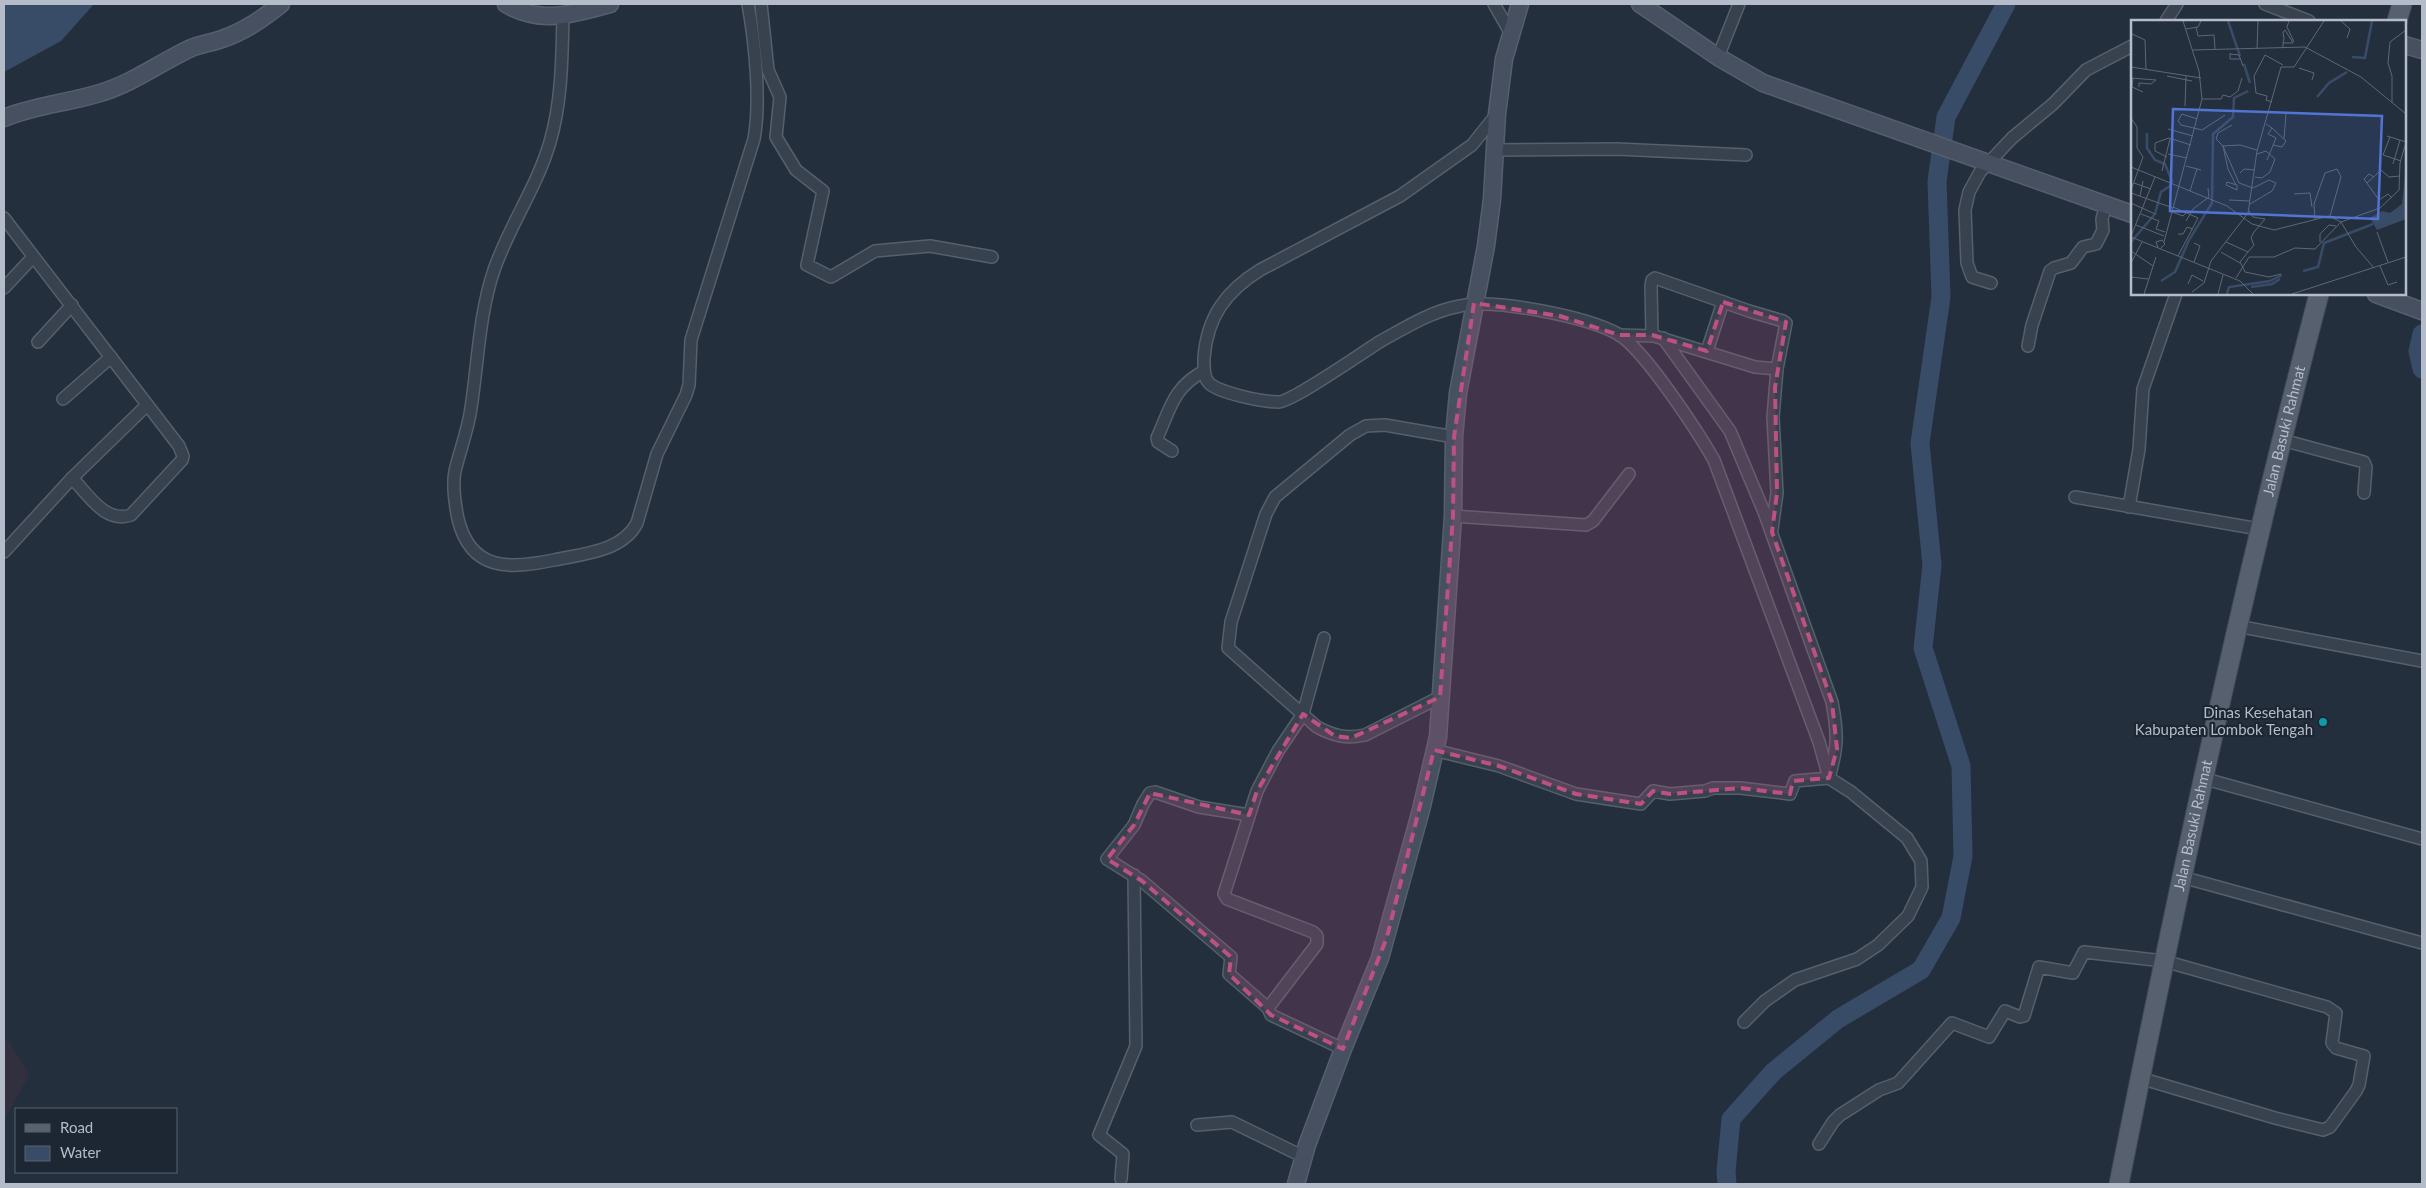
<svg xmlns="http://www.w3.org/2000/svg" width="2426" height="1188" font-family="Lato,sans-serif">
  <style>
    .medical { fill: #32303f }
    .water { fill: #394c67 }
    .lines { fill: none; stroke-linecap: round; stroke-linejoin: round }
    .river { stroke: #394c67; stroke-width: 19 }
    .street-casing { stroke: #565f6c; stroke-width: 14 }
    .secondary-casing { stroke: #565f6c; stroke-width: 19 }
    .primary-casing { stroke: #414a57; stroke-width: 21 }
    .street { stroke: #38414e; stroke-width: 11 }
    .secondary { stroke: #465061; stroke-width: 16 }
    .primary { stroke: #56606e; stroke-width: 19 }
    .marked { fill: #bd5182; fill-opacity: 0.2; stroke: #bd5182; stroke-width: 4; stroke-dasharray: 10 6; stroke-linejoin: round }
    .culture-dot { fill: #0f9aa8; stroke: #1d2633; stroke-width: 2 }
    .labels { text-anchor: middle; stroke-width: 4.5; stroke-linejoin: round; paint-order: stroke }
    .street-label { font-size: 15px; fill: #b4bcc9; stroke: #1d2633 }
    .poi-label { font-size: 15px; fill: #b4bcc9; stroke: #1d2633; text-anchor: end }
    .inset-river { fill: none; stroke: #394c67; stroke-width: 2.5 }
    .inset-road { fill: none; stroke: #5e6776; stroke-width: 1 }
    .view { fill: #5274d3; fill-opacity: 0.15; stroke: #5274d3; stroke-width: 2.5 }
    .inset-edge { fill: none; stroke: #b4bcc9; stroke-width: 2.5 }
  </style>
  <rect width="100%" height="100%" fill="#242f3e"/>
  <polygon class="medical" points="4,1039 9,1041 29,1075 4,1121"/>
  <polygon class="water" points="4,4 94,4 61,41 4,72"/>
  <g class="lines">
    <g class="river">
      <polyline points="2422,334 2418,351 2422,369"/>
      <polyline points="1727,1184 1726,1171 1731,1119 1773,1072 1838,1019 1921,970 1951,918 1963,856 1961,766 1923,648 1932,565 1920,443 1941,297 1937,181 1946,117 2006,4"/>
    </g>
    <g class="street-casing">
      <g id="street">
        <polyline points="761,4 768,70 780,97 776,137 796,170 823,191 807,265 831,277 875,251 930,246 992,257"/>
        <polyline points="1494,4 1510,32"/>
        <polyline points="2265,4 2309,21"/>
        <path d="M563 14C562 57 562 101 550 142 537 187 509 226 494 270 479 314 478 363 471 408 468 430 460 450 455 471 452 486 455 504 458 519 471 572 510 569 554 560 583 554 623 551 637 523L657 454 686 395 689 385 691 340 754 139C761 101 755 43 748 4"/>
        <polyline points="2166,21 2177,4"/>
        <polyline points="1718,57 1739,4"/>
        <path d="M1496 115 1472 145 1400 196 1260 270C1226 291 1207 317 1204 358 1204 366 1203 377 1209 383 1219 393 1263 402 1278 402 1292 402 1363 352 1381 341 1406 327 1432 311 1460 306 1495 298 1587 317 1618 334 1644 349 1698 432 1714 460L1819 742 1829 778 1851 792 1907 838 1921 861 1922 887 1908 916 1878 945 1857 959 1795 980 1765 1001 1744 1022"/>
        <polyline points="1495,150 1617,149 1746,155"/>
        <path d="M4 218 179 446 183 456 182 460 131 515C105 524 88 494 72 478"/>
        <polyline points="1991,283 1972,277 1967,263 1965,210 1969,192 1980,172 2012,138 2053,104 2086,70 2132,46"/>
        <polyline points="4,288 33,257"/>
        <polyline points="1619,335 1654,336 1755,367 1777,369 1786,323 1783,321 1749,311 1655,278 1652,280 1651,286 1652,335"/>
        <polyline points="38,342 72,305"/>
        <polyline points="2028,346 2032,325 2050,271 2054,268 2071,263 2083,247 2096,244 2103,230 2102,219 2106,205"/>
        <polyline points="1707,351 1723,302"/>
        <polyline points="63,399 111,357"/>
        <polyline points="2282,440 2364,462 2366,467 2364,493"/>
        <path d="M1172 451 1158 442 1157 438C1171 407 1173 388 1204 371"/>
        <polyline points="2075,497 2259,529"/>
        <polyline points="2129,507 2139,449 2143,389 2176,294"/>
        <polyline points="1453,516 1586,525 1593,521 1629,474"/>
        <polyline points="1772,529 1777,493 1773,417 1777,369"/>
        <polyline points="4,552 72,478 147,405"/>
        <polyline points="2237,626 2422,661"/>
        <polyline points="1324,638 1303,714 1278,751 1257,791 1224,894 1227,899 1313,932 1317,936 1317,944 1268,1008 1271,1015 1343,1049"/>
        <path d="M1440 697 1365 735C1346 739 1334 736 1317 727L1228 648 1231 622 1266 514 1275 497 1350 435 1366 426 1385 425 1454 437"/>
        <path d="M1434 750 1499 766 1576 794 1641 804 1653 791 1670 794 1705 791 1713 788H1740L1790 794 1795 781 1829 778C1838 746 1838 734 1832 702L1764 512 1730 431 1663 338"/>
        <polyline points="2202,778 2422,839"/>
        <polyline points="1249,815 1199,807 1155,792 1150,793 1143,804 1134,825 1107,859 1142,881 1231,957 1229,974 1268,1008"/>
        <polyline points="2182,877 2422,943"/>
        <polyline points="1197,1125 1232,1122 1304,1157"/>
        <polyline points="1819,1144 1833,1122 1840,1115 1879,1090 1898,1083 1952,1023 1989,1037 2005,1011 2020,1017 2024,1016 2039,967 2073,973 2084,952 2164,961 2327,1007 2336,1013 2332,1043 2336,1048 2364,1056 2359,1085 2356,1091 2330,1127 2323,1130 2275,1118 2140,1078"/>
        <polyline points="1121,1179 1123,1154 1099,1135 1136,1046 1134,875"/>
      </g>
    </g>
    <g class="secondary-casing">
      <g id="secondary">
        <path d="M506 4C540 25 574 14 610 4"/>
        <polyline points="1640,4 1718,57 1763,83 2132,214"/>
        <polyline points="2405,45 2422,50"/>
        <path d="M4 118C35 105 68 103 100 93 133 83 158 64 189 49 200 44 211 43 222 39 245 31 262 19 281 4"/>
        <polyline points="2376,294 2422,311"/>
        <polyline points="1296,1184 1307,1145 1343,1049 1380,958 1421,810 1438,737 1453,516 1454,437 1458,393 1486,246 1492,199 1497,114 1504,59 1520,4"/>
      </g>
    </g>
    <g class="primary-casing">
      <g id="primary">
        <polyline points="2397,21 2402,4"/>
        <path id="s1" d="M2119 1184C2178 886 2242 588 2319 294"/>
      </g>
    </g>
    <use href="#street" class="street"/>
    <use href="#secondary" class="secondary"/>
    <use href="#primary" class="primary"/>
  </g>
  <path class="marked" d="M1723 302 1786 322 1775 387 1777 493 1772 532 1832 702 1837 749 1829 778 1793 781 1790 794 1740 788 1670 794 1653 791 1641 804 1576 794 1499 766 1434 750 1387 937 1343 1049 1271 1015 1229 974 1231 957 1142 881 1107 859 1134 825 1150 793 1249 815 1257 791 1303 714 1335 736 1351 738 1440 697 1453 516 1454 437 1474 303 1560 316 1619 335H1652L1707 351Z"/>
  <circle class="culture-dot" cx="2323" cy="722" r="5"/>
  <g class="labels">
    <g class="street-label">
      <text dy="5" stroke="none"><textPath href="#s1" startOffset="771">Jalan Basuki Rahmat</textPath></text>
      <text dy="5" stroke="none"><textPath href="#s1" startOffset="366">Jalan Basuki Rahmat</textPath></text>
    </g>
    <g class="poi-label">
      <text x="2313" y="718">Dinas Kesehatan<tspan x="2313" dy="17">Kabupaten Lombok Tengah</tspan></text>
    </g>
  </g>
  <g transform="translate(2131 20)">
    <rect width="275" height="275" fill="#242f3e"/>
    <path d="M275 144V199L246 210 239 198 251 191 259 193 271 184Z" fill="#394c67"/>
    <path class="inset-river" d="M97 1 109 36M221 37 234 38 241 1M113 44 119 63M186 77 198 63 216 52M0 222 24 194 30 172 39 166 41 161 34 144 24 140 16 128V113M172 251 187 247 193 223 242 204M30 261 44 252 58 220 81 183 82 114 102 97 103 78 117 71M120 267 141 264 149 259M96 274 98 267 139 261 151 255"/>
    <path class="inset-road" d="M158 1 156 7 163 22M210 1 219 9 216 18M65 7 67 16 83 15 84 29M55 9 67 7 70 1M1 14 14 20 15 49M152 23H162L154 10 152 12 153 19 152 23V28M126 29 127 1M62 30 174 27 230 57 275 94M99 33V39H109M99 34 108 35 112 46M0 47 70 58M168 48 183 53 181 60M36 56 61 61M0 58 25 60 20 64 8 63V67M2 58 1 67 12 72M71 79H90L92 75 99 77 107 71 111 58M141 82 135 80 136 76 125 73 123 56 134 35 152 45M261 82V56L257 43 259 22 275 10M54 86 55 56M0 98 6 107V128L12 137 0 170M66 99 51 94 47 101 50 105 71 110 94 95M135 104 141 108 137 114 145 118 136 140M101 105 87 113 85 119 92 126 108 163 122 168 138 160 145 163 141 171 119 184M141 108 155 121 151 127 142 125M37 109 62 116M256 116 275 122M259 117 252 135 270 141M153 119 155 94M37 134 56 138M36 137 24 131V123L38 118 60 125M262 144 269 120M55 146 70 150M0 147 96 186 121 204 143 210 198 196 210 202 249 188 268 170 269 143 275 122M31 151 39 119M109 153 113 149 124 150M124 157 131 158 139 152 144 139 135 131 126 134M243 157 238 154 233 159 248 180 257 174 261 178M3 163 20 169M236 163 250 150 258 157 269 156M105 165 97 149 92 126 109 125 126 130M106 165 96 162 95 165 106 170V165M59 171 66 149M0 173 42 188M163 174 179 173 181 187M9 176 12 161M98 180 119 181M0 183 24 194M42 187 67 198 47 236M118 191 122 197 134 199M41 192 52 196 55 193M10 194 28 201 25 209 34 212M184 200 183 184 194 153 206 149 210 157 199 196M55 201 62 189 78 177 77 168M5 205 33 216M246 212 257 242M47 214H52L56 207 62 209M0 216 24 157M0 217 109 261 122 274M33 222 71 79 68 51 52 1M95 222 117 232 123 225 120 218 123 212 134 199M189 222V214L198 205 205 206M63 223 69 226 63 242M27 228 25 222 31 220 34 224 29 229M0 231 22 246M90 232 109 243M117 232 109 242 114 252 138 257 150 254M0 243 11 222M249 246 257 265 266 262M0 257 17 259M105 258 118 237H143L164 228 184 229 210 202 225 227 243 248M57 264 61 255 72 261M61 272 73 263 80 241 117 193 126 131 150 47H163L193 1M13 274 25 237M87 274 92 255M161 274 275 237"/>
    <path class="view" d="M42 89 251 96 247 199 39 191Z"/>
    <rect width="275" height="275" class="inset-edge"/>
  </g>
  <rect width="2426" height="1188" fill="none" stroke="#b4bcc9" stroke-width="10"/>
  <rect x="15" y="1108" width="162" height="65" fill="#1d2633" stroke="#59626f"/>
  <rect x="25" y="1124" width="25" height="8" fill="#56606e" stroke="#59626f"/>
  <text x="60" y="1133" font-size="15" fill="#b4bcc9">Road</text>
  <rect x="25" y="1146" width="25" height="15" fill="#394c67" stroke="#59626f"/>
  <text x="60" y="1158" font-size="15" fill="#b4bcc9">Water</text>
</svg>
